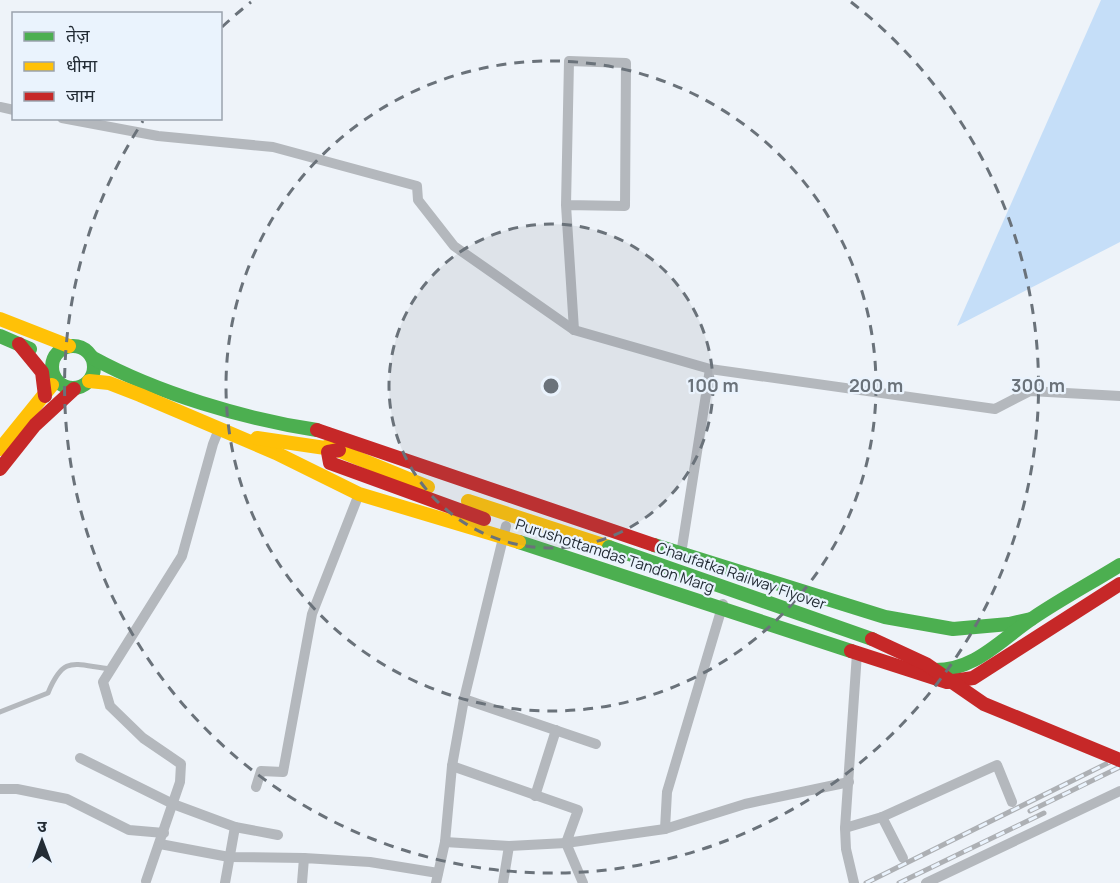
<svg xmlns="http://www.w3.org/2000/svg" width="1120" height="883" font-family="Manrope,'Noto Sans Devanagari',sans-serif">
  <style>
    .green { fill: #c5def8 }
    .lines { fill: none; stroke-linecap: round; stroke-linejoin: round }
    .lane { stroke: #b4b8bd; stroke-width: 5 }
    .street { stroke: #b4b8bd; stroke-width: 10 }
    .fast { stroke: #4caf50; stroke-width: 14 }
    .slow { stroke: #ffc107; stroke-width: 14 }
    .jam { stroke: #c62828; stroke-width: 14 }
    .rail-casing { stroke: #adb0b4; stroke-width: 5 }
    .rail { stroke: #eaf3fd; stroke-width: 3; stroke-dasharray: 9; stroke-linecap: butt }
    .fast-bridge { stroke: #4caf50; stroke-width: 14 }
    .jam-bridge { stroke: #c62828; stroke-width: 14 }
    .ring { fill: none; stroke: #6a727a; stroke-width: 3; stroke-dasharray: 10 8 }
    .labels { text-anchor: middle; stroke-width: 4.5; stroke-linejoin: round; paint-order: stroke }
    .street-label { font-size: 15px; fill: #232c35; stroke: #eaf3fd }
    .centre { fill: #6a727a; stroke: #eaf3fd; stroke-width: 3 }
    .ring-label { font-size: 18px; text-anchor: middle; font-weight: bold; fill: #6a727a; stroke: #eaf3fd; stroke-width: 4.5; stroke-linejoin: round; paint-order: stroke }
  </style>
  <rect width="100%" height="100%" fill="#eef3f9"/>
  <polygon class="green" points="1101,0 1120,0 1120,242 957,326"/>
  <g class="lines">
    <path class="lane" d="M0 712 48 693C64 654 74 665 111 669"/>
    <g class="street">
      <polyline points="0,107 14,110"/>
      <polyline points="62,118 158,136 273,147 417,186 418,200 454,246 574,330 710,369 995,409 1030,391 1120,396"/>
      <polyline points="566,205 625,206 626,63 569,61 566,205 574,330"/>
      <polyline points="681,554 710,369"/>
      <polyline points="857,653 845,828 882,817 997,765 1012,802"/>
      <polyline points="464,699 596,744"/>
      <polyline points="80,758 173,804 235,827 278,835"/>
      <polyline points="452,766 578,810 566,843 665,829 745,804 849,782"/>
      <polyline points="256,787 261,771 283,772 312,614 359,494"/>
      <polyline points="0,789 17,789 67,799 129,830 164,833"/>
      <polyline points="535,796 556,730"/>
      <polyline points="882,817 903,858"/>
      <polyline points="845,828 846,849 854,883"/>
      <polyline points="665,829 667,792 723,604"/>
      <polyline points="445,842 509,846 566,843 583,883"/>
      <polyline points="160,844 229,857 304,858"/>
      <polyline points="146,881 180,782 181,764 143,738 110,706 103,682 182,556 213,444 219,429"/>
      <polyline points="225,883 235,827"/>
      <polyline points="302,883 304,858 370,862 438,873"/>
      <polyline points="436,883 445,842 452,766 464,699 506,526"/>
      <polyline points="503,883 509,846"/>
      <polyline points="926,883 1120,791"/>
    </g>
    <g class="fast">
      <polyline points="0,336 30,349"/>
      <circle cx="73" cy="367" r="21"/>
      <path d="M93 358C157 393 244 419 317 430"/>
      <polyline points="519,542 851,651"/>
      <polyline points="654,545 885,617 953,629 1009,624 1031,619"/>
      <path d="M933 670C975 671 1000 640 1033 618 1061 599 1091 583 1120 565"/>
    </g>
    <g class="slow">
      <polyline points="0,319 69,346"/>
      <polyline points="89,381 109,383 140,395 276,453 359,494 519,542"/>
      <polyline points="257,438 339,450"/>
      <polyline points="328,446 428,487"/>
      <polyline points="0,449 52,385"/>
      <polyline points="468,501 609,547"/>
    </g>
    <g class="jam">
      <polyline points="19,344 42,372 45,396"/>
      <polyline points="317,430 654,545"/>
      <polyline points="339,450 328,452 330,463 484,519"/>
      <polyline points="0,469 35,425 74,389"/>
      <polyline points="851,651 947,682 973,678 1120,584"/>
    </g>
    <g class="rail-casing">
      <g id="rail">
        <polyline points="1030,811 1120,767"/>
        <polyline points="866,883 1120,757"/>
        <polyline points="899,883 1044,813"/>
      </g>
    </g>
    <use href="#rail" class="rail"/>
    <polyline class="fast-bridge" points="609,547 872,639"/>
    <polyline class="jam-bridge" points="872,639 926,664 984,704 1120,760"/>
  </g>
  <circle cx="551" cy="386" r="162" fill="#6a727a" fill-opacity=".12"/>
  <g class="ring">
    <circle cx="551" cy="386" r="162"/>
    <circle cx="551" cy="386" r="325"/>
    <path d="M222 27A487 487 0 0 1 251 2M851 2A487 487 0 1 1 143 121"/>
  </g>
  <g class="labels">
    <g class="street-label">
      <text transform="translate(615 556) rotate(18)" y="5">Purushottamdas Tandon Marg</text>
      <text transform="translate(741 576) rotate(19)" y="5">Chaufatka Railway Flyover</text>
    </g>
  </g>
  <circle cx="551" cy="386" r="9" class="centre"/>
  <g class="ring-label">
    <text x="713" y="392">100 m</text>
    <text x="876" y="392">200 m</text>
    <text x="1038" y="392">300 m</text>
  </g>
  <rect x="12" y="12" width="210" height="108" fill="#eaf3fd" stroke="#9aa3ad" stroke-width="1.5"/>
  <rect x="24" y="32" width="30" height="9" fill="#4caf50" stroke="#9aa3ad" stroke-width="1.5"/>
  <text x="66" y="42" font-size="18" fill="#232c35">तेज़</text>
  <rect x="24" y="62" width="30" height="9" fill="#ffc107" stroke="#9aa3ad" stroke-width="1.5"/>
  <text x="66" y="72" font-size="18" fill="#232c35">धीमा</text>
  <rect x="24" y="92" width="30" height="9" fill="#c62828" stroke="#9aa3ad" stroke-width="1.5"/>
  <text x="66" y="102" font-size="18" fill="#232c35">जाम</text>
  <g transform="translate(42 841)" stroke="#eaf3fd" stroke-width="4.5" paint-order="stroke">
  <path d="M0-4.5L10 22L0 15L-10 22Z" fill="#232c35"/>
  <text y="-9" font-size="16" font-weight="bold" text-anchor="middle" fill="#232c35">उ</text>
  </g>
</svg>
